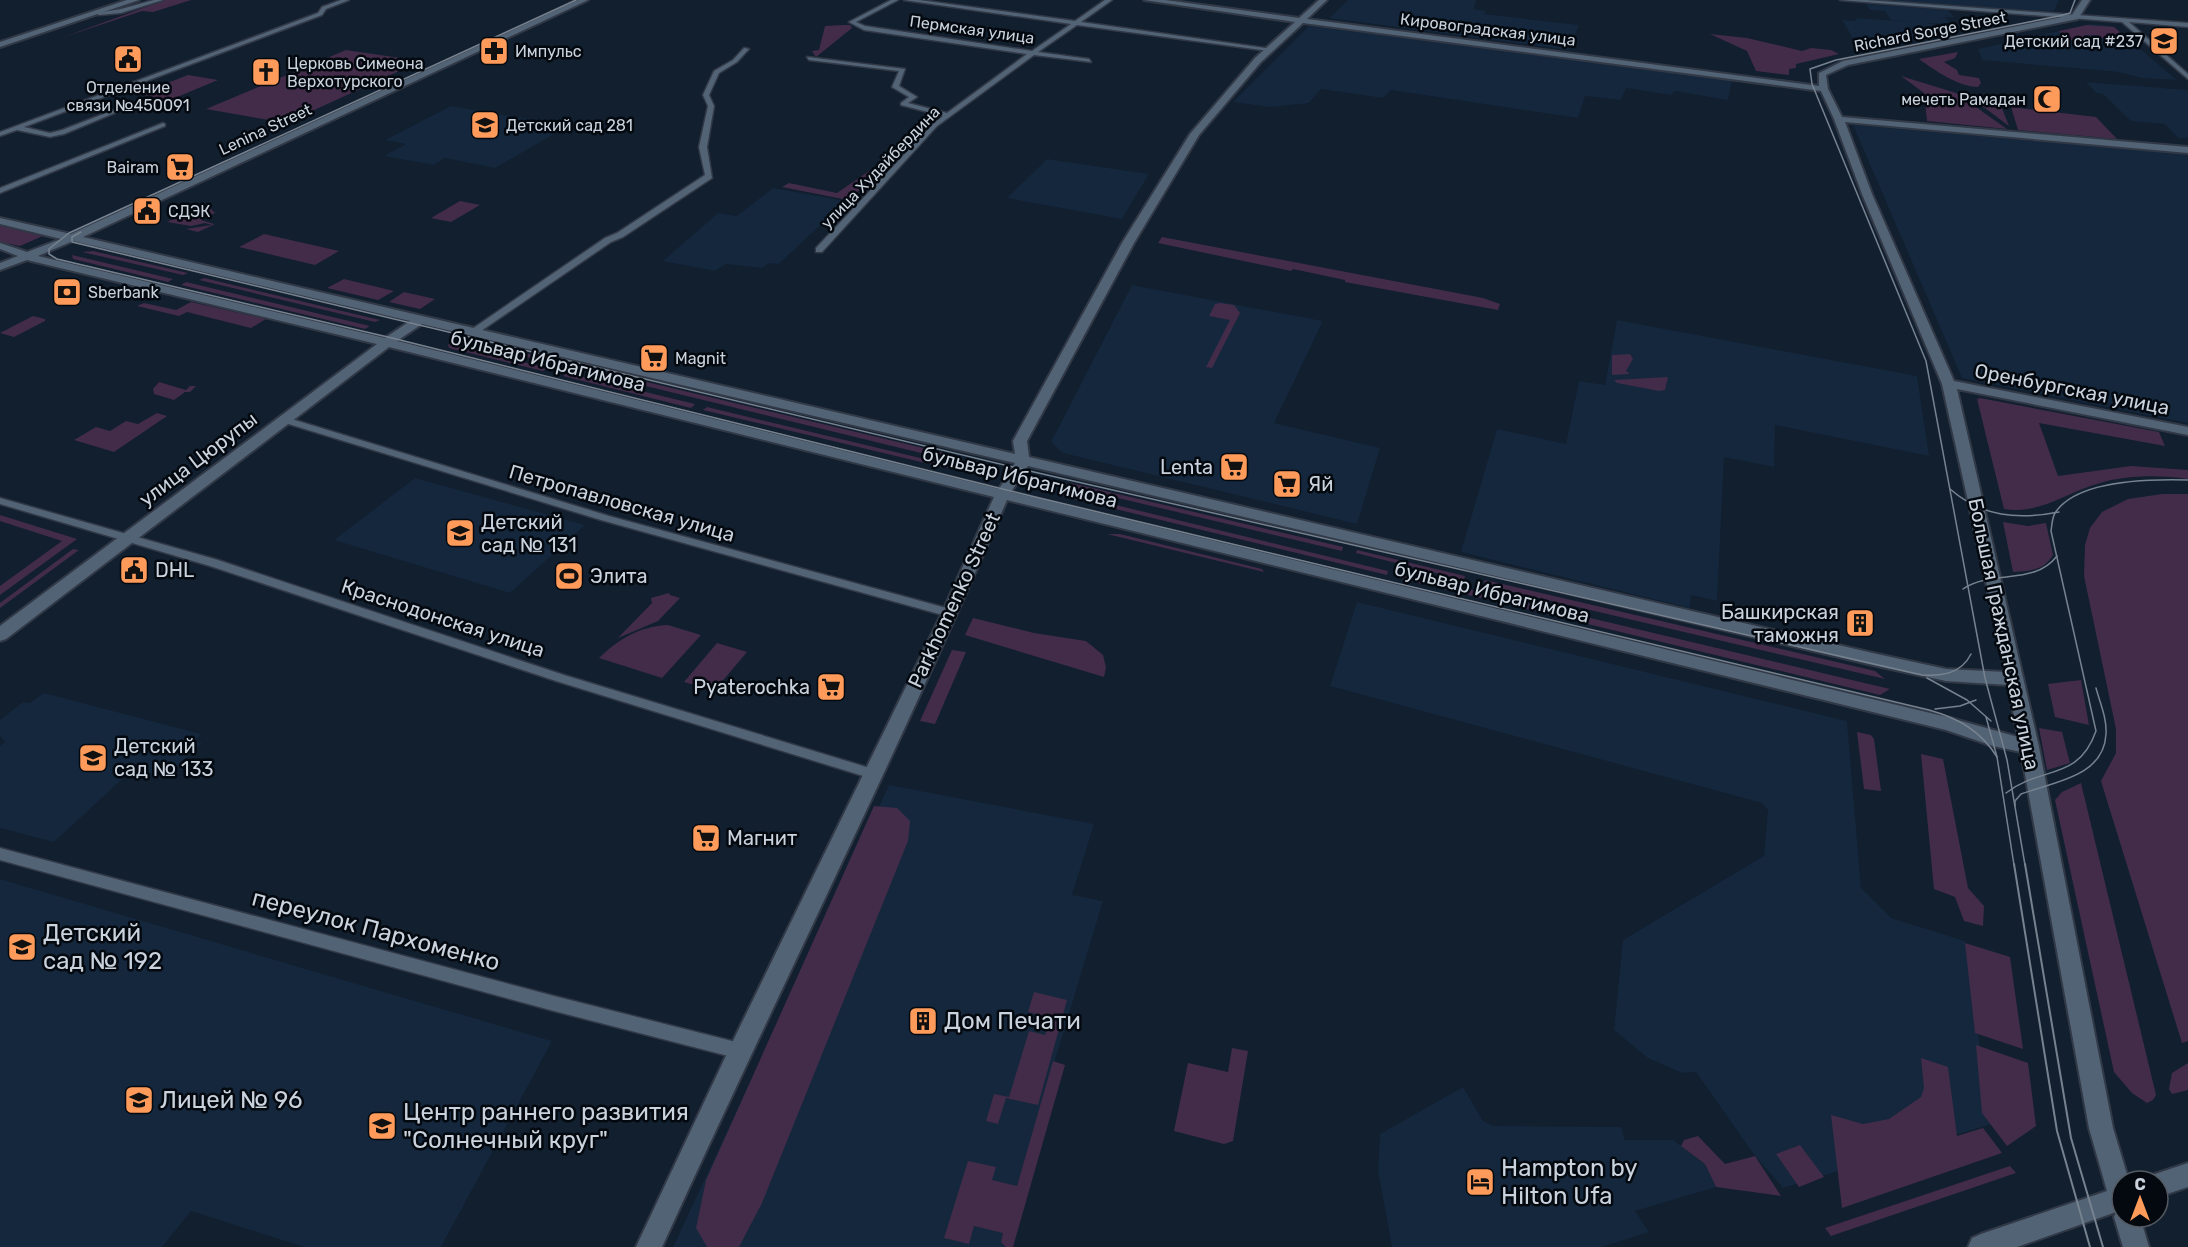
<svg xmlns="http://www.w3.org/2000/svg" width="2188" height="1247" font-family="Rubik,sans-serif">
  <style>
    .built { fill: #14273c }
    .green { fill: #422c4a }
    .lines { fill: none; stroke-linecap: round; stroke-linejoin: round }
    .street-casing { stroke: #313846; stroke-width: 3 }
    .secondary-casing { stroke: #313846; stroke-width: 4 }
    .street { fill: #526375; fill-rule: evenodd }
    .secondary { fill: #526375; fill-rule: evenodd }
    .tram-far1 { stroke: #77828f; stroke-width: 1.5 }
    .tram { stroke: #77828f; stroke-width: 2 }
    .labels { text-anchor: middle; stroke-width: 5; stroke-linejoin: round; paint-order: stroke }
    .far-street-label { font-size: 16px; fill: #c9d2dd; stroke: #04090f }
    .far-poi-label { font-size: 16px; fill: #c9d2dd; stroke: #04090f; text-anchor: start }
    .street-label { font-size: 20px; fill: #c9d2dd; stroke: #04090f }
    .poi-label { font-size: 20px; fill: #c9d2dd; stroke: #04090f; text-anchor: start }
    .near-street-label { font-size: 24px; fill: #c9d2dd; stroke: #04090f }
    .near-poi-label { font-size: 24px; fill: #c9d2dd; stroke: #04090f; text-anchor: start }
  </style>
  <rect width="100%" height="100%" fill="#111f2f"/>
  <g class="built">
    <polygon points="1348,0 1476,0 1474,9 1486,11 1484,14 1579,25 1569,50 1329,18"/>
    <polygon points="1880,0 2059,0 2054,11 2045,13"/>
    <polygon points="1866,4 1948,10 1954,17 1945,17 1950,24 1927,23 1942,26 1941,29 1948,35 1860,50 1842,20 1857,21 1855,18 1914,22 1891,20 1885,11 1870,10"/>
    <polygon points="2091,24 2113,26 2177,80 2142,78 2118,72 1982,60 1978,49"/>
    <polygon points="1309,26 1477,47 1732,80 1728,100 1675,91 1671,95 1626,88 1621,100 1585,96 1578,118 1391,90 1383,98 1321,89 1309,103 1270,107 1233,102"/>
    <polygon points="2086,82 2188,90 2188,138 2178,138 2165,124 2131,121 2103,94 2096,93"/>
    <polygon points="451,106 568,126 495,168 445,158 434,165 384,156 406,144 385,140"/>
    <polygon points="1853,125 2188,154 2188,423 1962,378"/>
    <polygon points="1047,159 1149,174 1122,219 1007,198"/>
    <polygon points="773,188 846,201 779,264 770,263 762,268 726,264 715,271 663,261 718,213 737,216"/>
    <polygon points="1132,285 1323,321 1274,423 1380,448 1357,524 1063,453 1051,442"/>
    <polygon points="1617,320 1917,376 1929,456 1775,425 1774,467 1724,457 1717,601 1691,595 1690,608 1461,552 1497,429 1566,444 1579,381 1605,385"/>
    <polygon points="415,478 585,525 510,593 334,540"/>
    <polygon points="1357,602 1847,721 1861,888 1891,918 1965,941 1991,1124 1783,1188 1755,1156 1696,1072 1682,1073 1648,1058 1614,1030 1623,940 1764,856 1768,810 1762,803 1330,686"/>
    <polygon points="44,693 201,734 194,741 202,743 166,777 133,769 54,842 0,828 0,746 5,742 0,735 0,720 23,702 30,703"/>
    <polygon points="889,785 1094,824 1072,895 1103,901 1017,1186 1001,1242 1006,1247 673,1247"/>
    <polygon points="0,879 367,987 552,1041 441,1247 304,1247 191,1211 162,1247 0,1247"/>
    <polygon points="1463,1087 1483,1121 1494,1126 1621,1127 1625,1140 1673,1140 1705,1164 1716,1187 1635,1211 1649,1232 1602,1247 1392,1247 1378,1171 1380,1134"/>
  </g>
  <g class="green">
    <polygon points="165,0 191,0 153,12 142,11 61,38"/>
    <polygon points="843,25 850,25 852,28 816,57 812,51 819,50 825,26"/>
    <polygon points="2087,25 2114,27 2134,44 2107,42 2100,36 2084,35 2089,41 2067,40 2059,31"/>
    <polygon points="1710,34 1747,38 1802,51 1811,48 1831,50 1839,54 1796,64 1796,68 1789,69 1789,75 1756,71 1747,51"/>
    <polygon points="346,50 421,61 286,123 206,109"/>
    <path d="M1958 52 1955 58 1944 62 1957 70 1959 75 1979 78 1981 83 1978 87C1959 87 1934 70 1919 59Z"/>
    <polygon points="188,75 218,80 170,100 139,94"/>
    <polygon points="1901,76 1956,93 2007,129 1927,121 1924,93"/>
    <polygon points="1997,96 2009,126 1970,97"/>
    <polygon points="2011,107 2096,117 2117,139 2018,130"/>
    <polygon points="872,169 879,173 848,200 782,187 789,183 837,193"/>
    <polygon points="460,201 480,205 451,222 431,218"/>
    <polygon points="205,203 215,213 201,220 214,224 213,225 198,232 186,229 212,225 205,223 191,226 167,222"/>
    <polygon points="0,225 45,235 20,246 0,242"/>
    <polygon points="264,234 339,251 315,265 239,247"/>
    <polygon points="1162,237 1483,298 1500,304 1498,310 1345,282 1345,280 1293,269 1291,271 1158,243"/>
    <polygon points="93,251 188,273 183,275 82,252"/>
    <polygon points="72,255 173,279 168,282 73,259"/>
    <polygon points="204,278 380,320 375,322 199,280"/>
    <polygon points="344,279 394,291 378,300 327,288"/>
    <polygon points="186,282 370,326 365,329 181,285"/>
    <polygon points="404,292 435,299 420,309 389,302"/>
    <polygon points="191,302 266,319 251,328 187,312 179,316 137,306 144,303 176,310"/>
    <polygon points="1220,303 1234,305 1240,313 1212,368 1206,367 1230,320 1209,316 1215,304"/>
    <polygon points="33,316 45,319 45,321 14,337 0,333"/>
    <polygon points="462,338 961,457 962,463 457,340"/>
    <polygon points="448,344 548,368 543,371 449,348"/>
    <polygon points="1630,354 1633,359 1626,371 1630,374 1612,375 1612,355"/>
    <polygon points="567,373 695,404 691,408 563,376"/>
    <polygon points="1668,377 1665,390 1659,391 1617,383 1614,380"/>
    <polygon points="159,382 186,390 190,386 196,386 190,392 185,392 174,400 154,394 153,389"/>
    <path d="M1980 398 2159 432 2165 446 2039 423 2058 476 2131 466 2188 470V479C2160 475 2128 475 2100 483 2067 492 2040 515 2004 509L1977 399Z"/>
    <polygon points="707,407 958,467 946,468 703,410"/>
    <polygon points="157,413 167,416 114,452 74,440 96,427 110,431 126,421 138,424"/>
    <polygon points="1071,483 1343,547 1342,551 1063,485"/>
    <polygon points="1058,491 1388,571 1387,575 1062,496"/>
    <polygon points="2162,494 2188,494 2188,1041 2182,1043 2101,781 2116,753 2116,729 2084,576 2085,545 2090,528 2102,512 2128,499"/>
    <polygon points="0,515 77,539 0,595 0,586 62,541 0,521"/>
    <path d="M2003 522 2028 526 2046 523 2053 555C2043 571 2030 571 2013 572Z"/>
    <polygon points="1107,534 1120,534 1262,569 1264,572"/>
    <polygon points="73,549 79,550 0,608 0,603"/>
    <polygon points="1357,550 1465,576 1464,580 1356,553"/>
    <polygon points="1400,573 1890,689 1880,695 1398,578"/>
    <polygon points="1485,580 1875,671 1885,679 1483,585"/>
    <polygon points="669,593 670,595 680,598 658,621 618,638 652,603 651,598"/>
    <polygon points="973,618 1034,633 1086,641 1103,655 1106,667 1104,677 965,635"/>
    <path d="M668 625 701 635 662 678 599 658C618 639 641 626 668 625Z"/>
    <polygon points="717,643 747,652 714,691 684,682"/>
    <polygon points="952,650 966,652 935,724 920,721"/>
    <polygon points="2081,680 2089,725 2055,717 2048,684"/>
    <polygon points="2039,728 2062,732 2070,763 2047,770"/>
    <polygon points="1857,732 1871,735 1874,739 1881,791 1864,789"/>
    <polygon points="1921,754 1943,759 1968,888 1984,906 1983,926 1964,921 1955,897 1934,889"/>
    <polygon points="2081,783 2156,1095 2153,1100 2147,1103 2132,1093 2114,1072 2055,800 2062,792"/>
    <polygon points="874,806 897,808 910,821 908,841 762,1203 739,1247 707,1247 696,1228 706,1180"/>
    <polygon points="1965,943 2010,957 2023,1049 1975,1033"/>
    <polygon points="1034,992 1067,1000 1038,1105 1006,1098 998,1124 986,1121 994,1094 1009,1097 1029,1031 1045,1035 1050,1018 1028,1012"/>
    <polygon points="1976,1045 2028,1063 2036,1126 2007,1146 1982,1113"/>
    <polygon points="1232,1048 1248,1051 1233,1141 1224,1144 1174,1131 1188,1063 1228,1072"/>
    <polygon points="1921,1058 1948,1067 1957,1136 1983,1128 2002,1153 1842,1208 1831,1115 1863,1124 1889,1119 1921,1097 1924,1088"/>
    <polygon points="1053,1061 1065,1065 1013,1247 1006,1247 1001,1242 1003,1233 974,1226 969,1244 944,1238 968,1161 996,1167 992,1180 1017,1186"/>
    <polygon points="2188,1063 2188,1090 2172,1094 2169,1089 2172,1073"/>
    <polygon points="1698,1136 1725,1164 1755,1156 1781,1196 1716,1187 1705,1164 1681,1146 1684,1140"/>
    <polygon points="1800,1145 1824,1177 1799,1187 1776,1154"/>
    <polygon points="2010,1166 2016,1173 1831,1236 1825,1228"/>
  </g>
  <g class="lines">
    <g class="street-casing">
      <g id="street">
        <polygon points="154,0 163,0 121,13 99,15 96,13 121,9"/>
        <polygon points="341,0 349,0 326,9 322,15 24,127 50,133 62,130 119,108 124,109 64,134 50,137 17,130 0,136 0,132 318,13 322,7"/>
        <polygon points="891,0 898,0 856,22 865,26 1032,51 1071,24 904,0 919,0 1075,21 1105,0 1112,0 1081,22 1272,49 1269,51 1077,25 1038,52 1089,59 1091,62 1034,55 937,126 822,252 816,252 816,248 933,124 943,116 901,105 901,103 909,97 892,87 899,71 809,60 807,57 905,69 899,86 917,97 908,103 947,113 1027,54 864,30 849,22"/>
        <polygon points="1840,0 1866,0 2188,23 2188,27 2129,22 2188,74 2188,79 2122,22"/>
        <polygon points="744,48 749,49 737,62 719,73 709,95 714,106 707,147 712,178 623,237 611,242 478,333 472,333 472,329 605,238 617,233 705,175 699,147 708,106 703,95 714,71 733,60"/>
        <polygon points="163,123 165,124 165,126 0,193 0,188"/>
        <polygon points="285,417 609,516 950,609 956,613 950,617 601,520 282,422 282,418"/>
        <polygon points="0,498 218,560 564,675 873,769 878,770 880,774 878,778 873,779 556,681 210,566 0,504"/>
        <polygon points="0,848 554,996 740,1043 746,1045 748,1051 746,1057 740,1059 554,1011 0,860"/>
      </g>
    </g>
    <g class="secondary-casing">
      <g id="secondary">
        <polygon points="127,0 139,0 0,47 0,42"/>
        <path d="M578 0H588L83 237 1015 454 1013 441 1122 243 1190 134 1255 58 1295 22 1144 0H1165L1299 18 1319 0H1327L1307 19 1819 86V73L1843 61 2072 15 2082 0H2090L2078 19 1848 65 1826 75 1828 89 1842 117 2188 147V153L1845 122 1872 194 1954 381 2188 427V435L1957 389 2039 747 2113 1128 2129 1181H2122V1217H2140L2149 1247H2123L2114 1217 2116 1212 2017 1247H1968L1972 1238 1981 1234 2107 1191 2089 1128 2021 752 1993 746 1946 730 1007 500C898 752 776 997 662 1247H636L732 1043 942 613 994 497 389 347 6 639 0 641V626L377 344 27 260 0 270V263L18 256 0 249V243L27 252 61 239 0 224V218L71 234ZM1303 23 1821 91 1834 119 1862 194 1942 384 2006 672 1946 669 1877 654 1029 457 1027 441 1134 243 1199 135 1261 62ZM73 241 410 321 385 338 38 256ZM422 324 1015 463 999 489 397 341ZM1028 466 1877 666 1946 681 2008 685 2018 737 1947 717 1011 492Z"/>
        <polygon points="2188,1163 2188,1187 2158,1197 2158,1181 2147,1181 2149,1176"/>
      </g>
    </g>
    <use href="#street" class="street"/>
    <use href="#secondary" class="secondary"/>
    <g class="tram-far1">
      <path d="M576 0 69 233 49 249V254L57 259 392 338 1035 497 1929 710C1958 718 1981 731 1997 757"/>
      <path d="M81 232 72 237V242L1034 472 1922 675C1942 676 1961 674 1971 654"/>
      <path d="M1950 489C1982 517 2018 520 2059 512"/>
      <path d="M1963 589C1993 569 2034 586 2057 556"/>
      <polyline points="1927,678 1967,700 1991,721"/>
      <polyline points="1935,709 1960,706 1976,700"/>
      <polyline points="1986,717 1997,757 2014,865"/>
      <path d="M2006 793C2042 765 2078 782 2096 731L2051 531C2052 525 2052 518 2055 513 2077 479 2152 479 2188 480"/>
      <path d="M2015 806V801L2021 794C2053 782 2104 777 2106 734 2107 718 2100 703 2096 688"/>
      <polyline points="2025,865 2007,760 1985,678 1926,361 1812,84 1810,69 1836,60 2059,16 2070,13 2075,0"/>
    </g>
    <g class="tram">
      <polyline points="2014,864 2057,1131 2090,1247"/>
      <polyline points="2025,864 2071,1138 2103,1247"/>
    </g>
  </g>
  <defs>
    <g id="school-square" transform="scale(1.5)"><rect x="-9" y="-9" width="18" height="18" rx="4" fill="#ff9b5a" stroke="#04090f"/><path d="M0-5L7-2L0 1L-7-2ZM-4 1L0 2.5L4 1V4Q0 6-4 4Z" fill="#111"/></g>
    <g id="pharmacy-square" transform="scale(1.5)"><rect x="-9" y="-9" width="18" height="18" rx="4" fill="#ff9b5a" stroke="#04090f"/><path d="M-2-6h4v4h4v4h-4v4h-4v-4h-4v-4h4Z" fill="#111"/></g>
    <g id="civic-square" transform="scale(1.5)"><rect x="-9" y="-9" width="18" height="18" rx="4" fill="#ff9b5a" stroke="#04090f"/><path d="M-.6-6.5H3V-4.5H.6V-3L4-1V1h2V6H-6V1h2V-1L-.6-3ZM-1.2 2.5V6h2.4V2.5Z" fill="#111"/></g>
    <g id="church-square" transform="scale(1.5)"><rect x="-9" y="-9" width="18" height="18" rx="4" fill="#ff9b5a" stroke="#04090f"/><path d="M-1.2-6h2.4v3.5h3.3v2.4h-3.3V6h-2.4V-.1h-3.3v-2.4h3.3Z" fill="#111"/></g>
    <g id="mosque-square" transform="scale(1.5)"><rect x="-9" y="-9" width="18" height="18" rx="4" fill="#ff9b5a" stroke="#04090f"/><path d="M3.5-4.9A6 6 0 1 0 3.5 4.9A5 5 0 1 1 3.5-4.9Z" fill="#111"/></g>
    <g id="supermarket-square" transform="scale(1.5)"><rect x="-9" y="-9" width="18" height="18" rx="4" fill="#ff9b5a" stroke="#04090f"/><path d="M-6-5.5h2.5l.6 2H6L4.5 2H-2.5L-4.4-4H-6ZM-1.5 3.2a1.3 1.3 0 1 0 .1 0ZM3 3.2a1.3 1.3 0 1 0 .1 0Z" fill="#111"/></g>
    <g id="bank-square" transform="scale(1.5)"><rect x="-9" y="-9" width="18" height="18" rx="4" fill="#ff9b5a" stroke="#04090f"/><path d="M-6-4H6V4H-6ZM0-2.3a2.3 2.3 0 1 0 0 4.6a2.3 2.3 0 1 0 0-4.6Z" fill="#111"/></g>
    <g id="stadium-square" transform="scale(1.5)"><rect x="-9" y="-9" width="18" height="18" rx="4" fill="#ff9b5a" stroke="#04090f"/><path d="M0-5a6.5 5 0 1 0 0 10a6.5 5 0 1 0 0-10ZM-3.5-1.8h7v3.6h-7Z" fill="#111"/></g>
    <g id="building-square" transform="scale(1.5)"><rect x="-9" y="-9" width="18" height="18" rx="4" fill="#ff9b5a" stroke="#04090f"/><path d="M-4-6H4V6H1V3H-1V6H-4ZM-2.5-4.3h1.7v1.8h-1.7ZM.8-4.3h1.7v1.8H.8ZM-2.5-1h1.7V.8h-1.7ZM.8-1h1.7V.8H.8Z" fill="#111"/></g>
    <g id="hotel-square" transform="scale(1.5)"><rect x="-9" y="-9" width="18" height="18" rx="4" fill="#ff9b5a" stroke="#04090f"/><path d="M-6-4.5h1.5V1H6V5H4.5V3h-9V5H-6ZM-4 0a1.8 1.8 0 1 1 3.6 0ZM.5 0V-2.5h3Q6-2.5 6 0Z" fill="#111"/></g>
  </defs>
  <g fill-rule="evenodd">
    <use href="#school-square" x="2164" y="41"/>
    <use href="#pharmacy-square" x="494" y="51"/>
    <use href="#civic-square" x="128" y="59"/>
    <use href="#church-square" x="266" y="72"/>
    <use href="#mosque-square" x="2047" y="99"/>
    <use href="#school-square" x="485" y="125"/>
    <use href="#supermarket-square" x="180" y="167"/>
    <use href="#civic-square" x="147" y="211"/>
    <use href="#bank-square" x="67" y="292"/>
    <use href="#supermarket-square" x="654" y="358"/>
    <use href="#supermarket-square" x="1234" y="467"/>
    <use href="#supermarket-square" x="1287" y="484"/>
    <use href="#school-square" x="460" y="533"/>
    <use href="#civic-square" x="134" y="570"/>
    <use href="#stadium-square" x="569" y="576"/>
    <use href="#building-square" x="1860" y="623"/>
    <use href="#supermarket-square" x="831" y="687"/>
    <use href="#school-square" x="93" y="758"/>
    <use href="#supermarket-square" x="706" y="838"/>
    <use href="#school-square" x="22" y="947"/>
    <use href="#building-square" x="923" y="1021"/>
    <use href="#school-square" x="139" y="1100"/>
    <use href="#school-square" x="382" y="1126"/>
    <use href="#hotel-square" x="1480" y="1182"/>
  </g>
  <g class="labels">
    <g class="far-street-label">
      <text transform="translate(972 29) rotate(8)" y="6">Пермская улица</text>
      <text transform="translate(1488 29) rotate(7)" y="6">Кировоградская улица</text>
      <text transform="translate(1930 31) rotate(-11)" y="6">Richard Sorge Street</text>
      <text transform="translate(265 129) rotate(-25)" y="6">Lenina Street</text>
      <text transform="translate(880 167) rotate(-46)" y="6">улица Худайбердина</text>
    </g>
    <g class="far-poi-label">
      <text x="2143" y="47" text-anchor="end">Детский сад #237</text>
      <text x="515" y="57">Импульс</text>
      <text x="287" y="69">Церковь Симеона<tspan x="287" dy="18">Верхотурского</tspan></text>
      <text x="128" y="93" text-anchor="middle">Отделение<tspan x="128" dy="18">связи №450091</tspan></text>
      <text x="2026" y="105" text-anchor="end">мечеть Рамадан</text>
      <text x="506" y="131">Детский сад 281</text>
      <text x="159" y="173" text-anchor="end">Bairam</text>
      <text x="168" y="217">СДЭК</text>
      <text x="88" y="298">Sberbank</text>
      <text x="675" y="364">Magnit</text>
    </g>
    <g class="street-label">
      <text transform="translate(548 361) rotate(14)" y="7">бульвар Ибрагимова</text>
      <text transform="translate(2072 389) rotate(11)" y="7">Оренбургская улица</text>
      <text transform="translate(198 459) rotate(-37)" y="7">улица Цюрупы</text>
      <text transform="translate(1020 477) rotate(14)" y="7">бульвар Ибрагимова</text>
      <text transform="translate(622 503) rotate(16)" y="7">Петропавловская улица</text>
      <text transform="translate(1492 592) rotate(14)" y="7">бульвар Ибрагимова</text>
      <text transform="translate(954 600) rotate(-65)" y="7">Parkhomenko Street</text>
      <text transform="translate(443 618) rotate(18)" y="7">Краснодонская улица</text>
      <text transform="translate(2004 634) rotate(78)" y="7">Большая Гражданская улица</text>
    </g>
    <g class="poi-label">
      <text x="1213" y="474" text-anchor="end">Lenta</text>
      <text x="1308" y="491">Яй</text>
      <text x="481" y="529">Детский<tspan x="481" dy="23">сад № 131</tspan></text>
      <text x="155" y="577">DHL</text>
      <text x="590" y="583">Элита</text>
      <text x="1839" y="619" text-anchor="end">Башкирская<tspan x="1839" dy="23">таможня</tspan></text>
      <text x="810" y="694" text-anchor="end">Pyaterochka</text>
      <text x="114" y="753">Детский<tspan x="114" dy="23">сад № 133</tspan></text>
      <text x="727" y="845">Магнит</text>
    </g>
    <g class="near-street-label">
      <text transform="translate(376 930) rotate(15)" y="8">переулок Пархоменко</text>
    </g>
    <g class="near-poi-label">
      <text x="43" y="941">Детский<tspan x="43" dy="28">сад № 192</tspan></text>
      <text x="944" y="1029">Дом Печати</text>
      <text x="160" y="1108">Лицей № 96</text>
      <text x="403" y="1120">Центр раннего развития<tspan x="403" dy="28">"Солнечный круг"</tspan></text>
      <text x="1501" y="1176">Hampton by<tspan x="1501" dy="28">Hilton Ufa</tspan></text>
    </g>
  </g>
  <g transform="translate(2140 1199)"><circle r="28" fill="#04090f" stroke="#535961" stroke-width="1.5"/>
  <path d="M0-4.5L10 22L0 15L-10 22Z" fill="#ff9b5a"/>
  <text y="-9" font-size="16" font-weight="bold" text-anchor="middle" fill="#c9d2dd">С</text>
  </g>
</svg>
